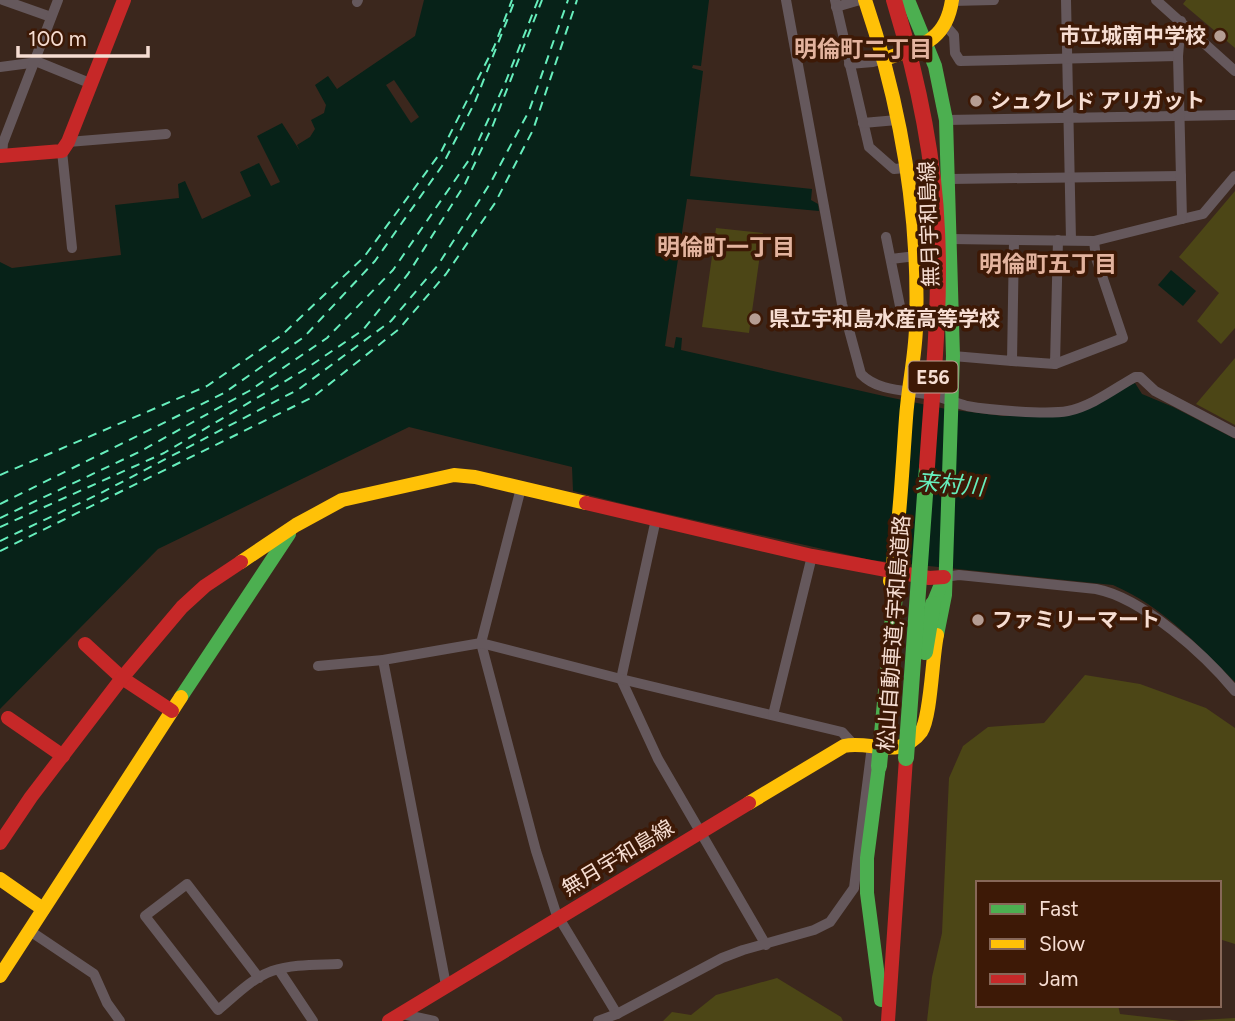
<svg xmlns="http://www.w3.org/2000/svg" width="1235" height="1021" font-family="Figtree,'Noto Sans JP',sans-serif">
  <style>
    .green { fill: #4c4616 }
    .water { fill: #072218 }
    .pier { fill: #3b271d }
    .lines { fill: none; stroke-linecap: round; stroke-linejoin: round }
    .ferry { stroke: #66eebc; stroke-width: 2; stroke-dasharray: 9 7; stroke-linecap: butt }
    .street { stroke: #65585c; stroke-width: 10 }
    .fast { stroke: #4caf50; stroke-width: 14 }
    .slow { stroke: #ffc107; stroke-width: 14 }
    .jam { stroke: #c62828; stroke-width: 14 }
    .fast-bridge { stroke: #4caf50; stroke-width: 16 }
    .jam-bridge { stroke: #c62828; stroke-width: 16 }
    .poi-dot { fill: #b59d93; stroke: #3d1906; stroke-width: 2.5 }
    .labels { text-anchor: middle; stroke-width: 7; stroke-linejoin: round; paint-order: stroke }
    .shield { fill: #3d1906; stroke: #bea295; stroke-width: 2 }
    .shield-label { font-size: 19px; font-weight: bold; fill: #f6ddd2 }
    .poi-label { font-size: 21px; font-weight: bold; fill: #f6ddd2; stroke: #3d1906; text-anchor: start }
    .street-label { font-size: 21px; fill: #f6ddd2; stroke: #3d1906 }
    .neighbourhood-label { font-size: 23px; font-weight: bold; fill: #e3b39e; stroke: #3d1906 }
    .water-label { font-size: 23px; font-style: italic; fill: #66eebc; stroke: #3d1906 }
  </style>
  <rect width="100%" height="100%" fill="#3b271d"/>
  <g class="green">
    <polygon points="1186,0 1235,0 1235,48 1183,4"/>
    <polygon points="1235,191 1235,328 1221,344 1197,321 1219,293 1179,257"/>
    <polygon points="716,228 763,233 749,333 702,327"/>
    <polygon points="1235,358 1235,425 1196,404"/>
    <polygon points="1085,675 1140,684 1206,708 1235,728 1235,944 1219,939 1219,883 978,883 978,1005 1118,1005 1120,1014 1181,1021 1235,1018 1235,1021 927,1021 932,977 942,933 949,778 963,746 988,727 1044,723"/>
    <polygon points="777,978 841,1017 843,1021 663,1021 672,1012 691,1015 716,995"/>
  </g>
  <g class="water">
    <path d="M424 0H709L701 66 693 65 692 68 703 71 690 176 812 189 811 200 818 204 819 211 687 199 665 346 674 348 676 337 682 338 681 350 888 397 946 409 1003 416H1048L1135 383 1142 394 1173 407 1235 439V682C1198 645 1162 606 1113 585L871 560 628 505 573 491 572 467 409 427 158 549 0 709V262L12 268 121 255 115 205 179 198 178 184 185 181 202 219 251 196 240 172 259 163 271 186 280 182 257 136 282 123 300 151 297 145 310 137 315 129 311 120 324 113 326 105 315 85 328 76 337 89 415 36Z"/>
    <polygon points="1171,270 1196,291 1183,306 1158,285"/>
  </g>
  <polygon class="pier" points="394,80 419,117 411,123 386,85"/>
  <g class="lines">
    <g class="ferry">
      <polyline points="0,475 207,386 282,335 364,257 441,152 494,47 512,0"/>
      <polyline points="0,504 224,393 304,337 375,261 442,166 475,102 515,0"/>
      <polyline points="0,518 139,452 249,391 327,338 393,270 471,157 506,81 538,0"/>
      <polyline points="0,527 164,453 304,370 363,330 408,274 465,184 493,125 542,0"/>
      <polyline points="0,541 101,493 299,389 391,321 438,265 491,182 529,111 568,0"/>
      <polyline points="0,551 313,397 399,329 446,274 495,203 533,130 577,0"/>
    </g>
    <g class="street">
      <polyline points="3,0 51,17"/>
      <path d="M786 0 842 304 861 374C878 392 908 390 931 395 943 397 955 403 967 406 989 410 1047 415 1068 411 1092 406 1114 389 1135 377H1140L1155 391 1235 433"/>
      <polyline points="835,0 869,147 894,169 905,168"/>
      <polyline points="1066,0 1071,240"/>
      <polyline points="1156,0 1235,71"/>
      <polyline points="952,1 994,0"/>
      <polyline points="357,2 358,0"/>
      <polyline points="836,7 860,0"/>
      <polyline points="946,26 954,35 955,53 960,61 1178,56"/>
      <polyline points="849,64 873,62 885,59"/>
      <polyline points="0,67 38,62 92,84"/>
      <polyline points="946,120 1235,115"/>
      <polyline points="863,123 897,120"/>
      <polyline points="68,142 166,134"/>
      <polyline points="62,151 72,248"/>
      <polyline points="2,156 3,143 58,0"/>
      <polyline points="950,179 1181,176"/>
      <polyline points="1182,219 1203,214 1235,176"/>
      <polyline points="886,237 901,311 916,313"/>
      <polyline points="951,239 1094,241 1182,219 1178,56 1181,21"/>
      <polyline points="891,259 916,256"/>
      <polyline points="953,356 1012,361 1014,241"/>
      <polyline points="1012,361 1055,364 1058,240"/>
      <polyline points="1055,364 1123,338 1096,258 1094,241"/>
      <polyline points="521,488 481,643 536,851 556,913 617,1014"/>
      <polyline points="656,519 621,679 658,759 766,945"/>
      <path d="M944 577 959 575 1096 589C1143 598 1205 655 1235 691"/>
      <polyline points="383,660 446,985"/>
      <polyline points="318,666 383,660 481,643 621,679 842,732 853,744"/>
      <polyline points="773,715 812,556"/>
      <polyline points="30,931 94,974 107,1003 120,1021"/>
      <polyline points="279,970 313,1021"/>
      <path d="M259 978 187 884 145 916 218 1010C234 997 252 978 272 971 293 964 317 965 338 964"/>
      <polyline points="402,1014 434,1021"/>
      <polyline points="598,1021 617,1014 722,958 743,950 814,930 830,922 854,888 872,746"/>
    </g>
    <g class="fast">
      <polyline points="908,0 935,66 946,120 953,356 945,595 937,635"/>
      <polyline points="892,572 895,595"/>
      <polyline points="933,604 944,577"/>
      <polyline points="181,697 289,534"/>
      <polyline points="879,766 867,858 867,893 881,1000"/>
    </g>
    <g class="slow">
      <path d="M865 0C901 106 920 216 916 328 915 358 908 388 906 418 902 472 900 527 890 581"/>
      <path d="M885 59C920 46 946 42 952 0"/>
      <polyline points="241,562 296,525 342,500 454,475 475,477 586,503"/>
      <path d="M749 803 844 746C862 742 881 750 898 747 907 745 916 739 921 732 931 717 932 658 937 635"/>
      <polyline points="0,879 43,909"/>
      <polyline points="0,976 181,697"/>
    </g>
    <g class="jam">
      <polyline points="0,156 62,151 68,142 124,0"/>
      <polyline points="586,503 812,556 929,578 944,577"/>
      <polyline points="85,644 122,678 172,711"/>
      <polyline points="8,718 63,756"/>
      <polyline points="0,843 31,797 122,678 182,607 205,586 241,562"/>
      <polyline points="389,1021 749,803"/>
      <polyline points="888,1021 906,758"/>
    </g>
    <g class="fast-bridge">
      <polyline points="925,652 933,604"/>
      <polyline points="906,758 927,467"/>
      <polyline points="879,766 895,595"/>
    </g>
    <path class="jam-bridge" d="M894 0C917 76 934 152 937 231 941 310 932 388 927 467"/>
  </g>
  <g class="poi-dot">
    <circle cx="1220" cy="36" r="7"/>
    <circle cx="976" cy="101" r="7"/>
    <circle cx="755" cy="319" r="7"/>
    <circle cx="978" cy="620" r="7"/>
  </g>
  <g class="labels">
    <rect class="shield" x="908.5" y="361.5" width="49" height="31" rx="5"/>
    <g class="shield-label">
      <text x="933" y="384">E56</text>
    </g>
    <g class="poi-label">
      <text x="1206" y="43" text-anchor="end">市立城南中学校</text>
      <text x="990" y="108">シュクレド アリガット</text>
      <text x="769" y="326">県立宇和島水産高等学校</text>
      <text x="992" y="627">ファミリーマート</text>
    </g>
    <g class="street-label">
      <text transform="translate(929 224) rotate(-92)" y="7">無月宇和島線</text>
      <text transform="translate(894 633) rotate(-86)" y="7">松山自動車道;宇和島道路</text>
      <text transform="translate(618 858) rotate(-31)" y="7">無月宇和島線</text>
    </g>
    <g class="neighbourhood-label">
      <text x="863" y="57">明倫町二丁目</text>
      <text x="726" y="255">明倫町一丁目</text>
      <text x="1048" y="272">明倫町五丁目</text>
    </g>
    <g class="water-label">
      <text transform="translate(950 484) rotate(5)" y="8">来村川</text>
    </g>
  </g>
  <rect x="976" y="881" width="245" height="126" fill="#3d1906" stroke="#876758" stroke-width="2"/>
  <rect x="990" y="904" width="35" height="10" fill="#4caf50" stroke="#876758" stroke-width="2"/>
  <text x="1039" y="916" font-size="21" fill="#f6ddd2">Fast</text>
  <rect x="990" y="939" width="35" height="10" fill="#ffc107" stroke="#876758" stroke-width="2"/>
  <text x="1039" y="951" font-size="21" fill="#f6ddd2">Slow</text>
  <rect x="990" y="974" width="35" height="10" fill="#c62828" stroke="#876758" stroke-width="2"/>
  <text x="1039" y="986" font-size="21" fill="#f6ddd2">Jam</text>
  <path d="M18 46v10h130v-10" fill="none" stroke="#f6ddd2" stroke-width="3.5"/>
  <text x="28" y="46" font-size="21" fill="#f6ddd2" stroke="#3d1906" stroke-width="5" paint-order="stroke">100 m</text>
</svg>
